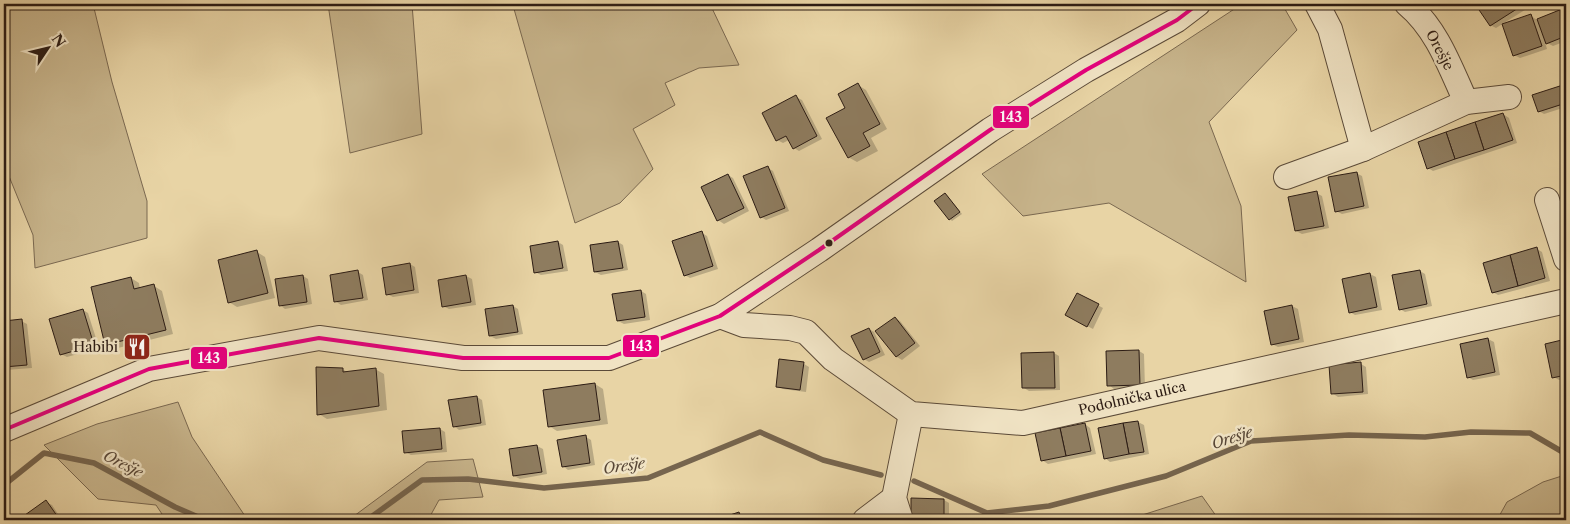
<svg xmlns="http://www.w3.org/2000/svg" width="1570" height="524" font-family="'Libre Caslon Text',serif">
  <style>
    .green { fill: #c8b58c; stroke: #7a6850 }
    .shadow { fill: #0003 }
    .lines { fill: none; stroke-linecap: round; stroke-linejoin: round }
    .stream { stroke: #76654e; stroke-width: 5.5 }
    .building { fill: #8e7c5f; stroke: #2c1c14 }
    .minor-casing { stroke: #5b4a38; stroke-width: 26 }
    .minor { stroke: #f0e3c4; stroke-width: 24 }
    .bus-1-casing { stroke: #f0e3c4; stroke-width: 8 }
    .bus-1 { stroke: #e5007d; stroke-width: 4 }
    .bus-dot { fill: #2c1c14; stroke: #f0e3c4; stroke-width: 2 }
    .labels { text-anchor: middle; stroke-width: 5; stroke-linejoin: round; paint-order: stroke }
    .street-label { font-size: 14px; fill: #2c1c14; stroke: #f0e3c4 }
    .poi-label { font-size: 14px; fill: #2c1c14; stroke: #f0e3c4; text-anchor: end }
    .water-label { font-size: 15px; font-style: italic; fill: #574636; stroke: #f0e3c4 }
    .line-badge { stroke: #f0e3c4; stroke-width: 2 }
    .badge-label { font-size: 14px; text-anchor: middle; font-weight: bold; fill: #fff }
  </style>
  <rect width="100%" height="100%" fill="#e8d4a5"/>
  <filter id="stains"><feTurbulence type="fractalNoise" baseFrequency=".004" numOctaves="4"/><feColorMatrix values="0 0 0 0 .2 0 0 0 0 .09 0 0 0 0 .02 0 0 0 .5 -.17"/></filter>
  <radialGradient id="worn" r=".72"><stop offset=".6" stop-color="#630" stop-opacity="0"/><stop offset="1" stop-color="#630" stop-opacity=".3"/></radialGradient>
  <g class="green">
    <polygon points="4,4 93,4 112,82 147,201 147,238 35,268 33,235 4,164"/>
    <polygon points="328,4 412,4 422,134 350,153"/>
    <polygon points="520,4 710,4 739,65 699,68 665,83 675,105 633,129 653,169 620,203 575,223 514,9"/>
    <polygon points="1242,4 1282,4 1297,30 1209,122 1241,206 1246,282 1109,203 1023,216 982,174"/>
    <polygon points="178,402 192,437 245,516 354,516 427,462 473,459 483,497 439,500 428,520 166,520 156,505 98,499 44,445 97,424"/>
    <polygon points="1565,475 1566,520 1497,520 1507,502 1543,482"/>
    <polygon points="1202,496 1219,520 1119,520 1136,517"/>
  </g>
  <g class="shadow">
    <polygon points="1477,4 1525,4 1528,8 1496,28 1490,25"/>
    <polygon points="1561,4 1566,4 1566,41 1553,46 1545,42 1547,49 1520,58 1514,55 1531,16 1537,20 1563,10"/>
    <polygon points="858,85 866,90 887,129 871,138 878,151 857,162 848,157 847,109"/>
    <polygon points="1566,85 1566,107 1544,114 1539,111 1534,95"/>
    <polygon points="796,97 802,100 822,139 799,151 794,148 789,140 783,143 777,140"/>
    <polygon points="1503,114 1509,118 1517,143 1433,171 1428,168"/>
    <polygon points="768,168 773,171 789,211 766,220 761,217"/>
    <polygon points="1356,173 1362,176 1369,208 1342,214 1336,211"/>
    <polygon points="728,175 733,178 749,211 724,224 718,220"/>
    <polygon points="1316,193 1322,196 1329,228 1302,234 1296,231"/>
    <polygon points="946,194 962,214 952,221 950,219"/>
    <polygon points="702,233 707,236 718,269 690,278 685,275"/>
    <polygon points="558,242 563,245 568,271 541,275 535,272"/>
    <polygon points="618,242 623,245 628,270 601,275 595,272"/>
    <polygon points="1537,249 1542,252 1550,281 1498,295 1493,292"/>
    <polygon points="257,252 265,257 275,298 237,307 229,302"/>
    <polygon points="410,264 415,267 419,293 393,297 387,294"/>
    <polygon points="1420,271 1425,274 1432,306 1405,312 1400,309"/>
    <polygon points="358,272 363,275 368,300 341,305 335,301"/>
    <polygon points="1370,274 1376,277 1382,310 1355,315 1350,312"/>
    <polygon points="303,276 308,279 312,304 285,309 280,305"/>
    <polygon points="466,276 472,279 476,305 449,309 443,306"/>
    <polygon points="131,278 139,283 140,289 154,286 162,291 173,334 114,349 106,344"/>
    <polygon points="641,291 646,294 650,320 624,324 618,321"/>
    <polygon points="1077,294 1103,308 1093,329 1066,315"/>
    <polygon points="513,306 518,309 523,334 496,339 490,336"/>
    <polygon points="1292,306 1298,309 1304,342 1278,347 1272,344"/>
    <polygon points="83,310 88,313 99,348 67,357 61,354"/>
    <polygon points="895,318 900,321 920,346 902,360 897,357"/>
    <polygon points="21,321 27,324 32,368 6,370 4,369 4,323"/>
    <polygon points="869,329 874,332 885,355 869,362 864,359"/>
    <polygon points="1488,339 1494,342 1500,375 1473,380 1468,377"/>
    <polygon points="1566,341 1566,379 1559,380 1554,377 1547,345"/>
    <polygon points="1139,351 1144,354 1145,388 1114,389 1109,385"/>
    <polygon points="1054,353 1059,356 1060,390 1029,391 1024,388"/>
    <polygon points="804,364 809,367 806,392 783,389 777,386"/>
    <polygon points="1361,364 1366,367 1368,394 1338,397 1332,393"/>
    <polygon points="342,369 349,373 375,369 384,374 387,410 327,419 319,414"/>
    <polygon points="595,384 603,389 608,424 557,431 549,426 544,391"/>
    <polygon points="477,397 482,400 486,425 459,430 454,426"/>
    <polygon points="1138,422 1144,425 1149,454 1110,462 1105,458 1099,429"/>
    <polygon points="1085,424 1090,428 1096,454 1048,464 1042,460"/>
    <polygon points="440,429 445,432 447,452 411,455 405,452"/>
    <polygon points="586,437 591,440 595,465 568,470 563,466"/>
    <polygon points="537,446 543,449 547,474 520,479 514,476"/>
    <polygon points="944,500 949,503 949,520 912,520"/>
    <polygon points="46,502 52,505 62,520 20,520"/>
    <polygon points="739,513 746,520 719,520"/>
  </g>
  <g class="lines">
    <g class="stream">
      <polyline points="914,481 987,513 1049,506 1166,476 1251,441 1349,435 1425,437 1471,432 1530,433 1566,454"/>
      <polyline points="4,485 44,453 94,463 175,507 205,520"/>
      <polyline points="367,520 422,480 468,479 544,488 648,478 760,432 823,460 881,475"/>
    </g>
  </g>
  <g class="building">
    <polygon points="1475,4 1522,4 1523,5 1490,26"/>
    <polygon points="1559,4 1566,4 1566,36 1546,44 1537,19 1562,9"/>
    <polygon points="1531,14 1542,46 1513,56 1502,24"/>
    <polygon points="858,83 880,124 863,133 870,146 848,158 826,118 845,108 838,94"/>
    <polygon points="1566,84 1566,103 1538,112 1532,95"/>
    <polygon points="796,95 817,136 793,149 786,136 776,141 762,113"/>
    <polygon points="1503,113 1513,140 1484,150 1475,122"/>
    <polygon points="1475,122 1484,150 1455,159 1446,132"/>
    <polygon points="1446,132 1455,159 1427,169 1418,142"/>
    <polygon points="768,166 785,208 760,218 743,176"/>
    <polygon points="1357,172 1364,206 1335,212 1328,177"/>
    <polygon points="728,174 744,208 717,221 701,187"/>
    <polygon points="1317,191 1324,226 1295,231 1288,197"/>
    <polygon points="945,193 960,212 949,220 934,201"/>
    <polygon points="702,231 713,266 684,276 672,241"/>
    <polygon points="558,241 563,268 534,273 530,246"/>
    <polygon points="618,241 623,268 594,272 590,245"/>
    <polygon points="1537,247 1545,278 1518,286 1510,255"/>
    <polygon points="257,250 268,293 228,303 218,260"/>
    <polygon points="1510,255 1518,286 1492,293 1483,263"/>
    <polygon points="410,263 414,290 386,295 382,268"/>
    <polygon points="358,270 363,298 334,302 330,275"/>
    <polygon points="1420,270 1427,304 1399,310 1392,275"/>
    <polygon points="1370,273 1377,307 1349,313 1342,279"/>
    <polygon points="303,275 307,302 279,306 275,279"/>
    <polygon points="466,275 471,302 442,307 438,280"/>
    <polygon points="131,277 134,289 154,284 166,330 105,345 91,287"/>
    <polygon points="641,290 645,317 617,321 612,294"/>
    <polygon points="1077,293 1099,304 1087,327 1065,315"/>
    <polygon points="513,305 518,332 489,336 485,309"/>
    <polygon points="1292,305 1299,339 1271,345 1264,311"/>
    <polygon points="83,309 94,345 60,355 49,319"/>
    <polygon points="895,317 915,343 896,357 875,331"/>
    <polygon points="22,319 27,365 4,367 4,321"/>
    <polygon points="869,328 880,352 863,360 851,336"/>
    <polygon points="1488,338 1495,372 1467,378 1460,344"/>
    <polygon points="1566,339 1566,375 1552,378 1545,344"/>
    <polygon points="1139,350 1140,385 1107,386 1106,351"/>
    <polygon points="1054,352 1055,388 1022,388 1021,353"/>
    <polygon points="779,359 804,362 800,390 776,387"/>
    <polygon points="1361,362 1363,392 1331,394 1329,365"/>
    <polygon points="316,367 343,368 343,372 376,368 379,406 317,415"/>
    <polygon points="595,383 600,420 548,427 543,390"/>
    <polygon points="477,396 481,423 453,427 448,400"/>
    <polygon points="1138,421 1144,452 1129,454 1123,423"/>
    <polygon points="1085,423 1091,451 1066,456 1060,428"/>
    <polygon points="1123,423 1129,454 1104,459 1098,428"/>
    <polygon points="440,428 442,449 404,453 402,431"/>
    <polygon points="1060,428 1066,456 1041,461 1035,433"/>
    <polygon points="586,435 590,463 562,467 557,440"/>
    <polygon points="537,445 542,472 513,476 509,449"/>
    <polygon points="911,498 944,499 944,520 911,520"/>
    <polygon points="46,500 60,520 18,520"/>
    <polygon points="739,512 742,520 715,520"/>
  </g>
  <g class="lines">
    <g class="minor-casing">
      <g id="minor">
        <polyline points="1317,4 1330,29 1363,149"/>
        <path d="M1407 4C1437 29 1450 67 1466 102"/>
        <polyline points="1286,177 1363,149 1466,102 1509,97"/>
        <polyline points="1547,200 1566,259"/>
        <polyline points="720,316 744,325 790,328 806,332 833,359 911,414 1023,423 1566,301"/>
        <polyline points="4,430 149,369 319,338 463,358 609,358 720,316 819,250 990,130 1086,70 1177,20 1198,4"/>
        <polyline points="865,520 894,498"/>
        <polyline points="901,520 894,498 911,414"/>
      </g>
    </g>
    <use href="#minor" class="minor"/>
    <g class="bus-1-casing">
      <polyline id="bus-1" points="4,430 149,369 319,338 463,358 609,358 720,316 819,250 990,130 1086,70 1177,20 1198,4"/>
    </g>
    <use href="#bus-1" class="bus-1"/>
  </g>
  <defs>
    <g id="restaurant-square" transform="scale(1.4375)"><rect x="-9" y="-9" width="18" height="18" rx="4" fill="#8f2418" stroke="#f0e3c4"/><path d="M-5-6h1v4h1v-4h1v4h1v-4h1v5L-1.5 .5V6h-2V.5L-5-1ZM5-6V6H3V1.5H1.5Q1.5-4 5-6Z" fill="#fff"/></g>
  </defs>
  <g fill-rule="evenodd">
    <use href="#restaurant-square" x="137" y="347"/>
  </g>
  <circle class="bus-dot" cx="829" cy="243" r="4.5"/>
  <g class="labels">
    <g class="street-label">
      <text transform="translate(1440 50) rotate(62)" y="5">Orešje</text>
      <text transform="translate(1132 398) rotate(-13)" y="5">Podolnička ulica</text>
    </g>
    <g class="poi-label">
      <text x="118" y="352">Habibi</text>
    </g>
    <g class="water-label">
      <text transform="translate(1232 438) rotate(-18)" y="5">Orešje</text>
      <text transform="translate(123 464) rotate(27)" y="5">Orešje</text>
      <text transform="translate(624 466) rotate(-8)" y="5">Orešje</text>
    </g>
  </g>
  <g class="line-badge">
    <rect x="992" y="105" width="38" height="24" rx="5" fill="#e5007d"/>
    <rect x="622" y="334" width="38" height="24" rx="5" fill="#e5007d"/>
    <rect x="190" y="346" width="38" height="24" rx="5" fill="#e5007d"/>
  </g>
  <g class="badge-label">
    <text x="1011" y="122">143</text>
    <text x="641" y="351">143</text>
    <text x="209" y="363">143</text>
  </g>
  <rect width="1570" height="524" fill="none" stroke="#e8d4a5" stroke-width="20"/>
  <rect x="5" y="5" width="1560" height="514" fill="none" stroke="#2c1c14" stroke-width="2.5"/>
  <rect x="10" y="10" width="1550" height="504" fill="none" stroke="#2c1c14"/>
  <g transform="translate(48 48) rotate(55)" stroke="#f0e3c4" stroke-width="4" paint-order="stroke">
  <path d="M0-4L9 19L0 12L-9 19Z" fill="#2c1c14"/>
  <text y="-8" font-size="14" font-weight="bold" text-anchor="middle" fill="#2c1c14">N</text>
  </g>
  <rect width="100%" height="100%" filter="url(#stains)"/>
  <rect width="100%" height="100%" fill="url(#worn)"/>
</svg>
